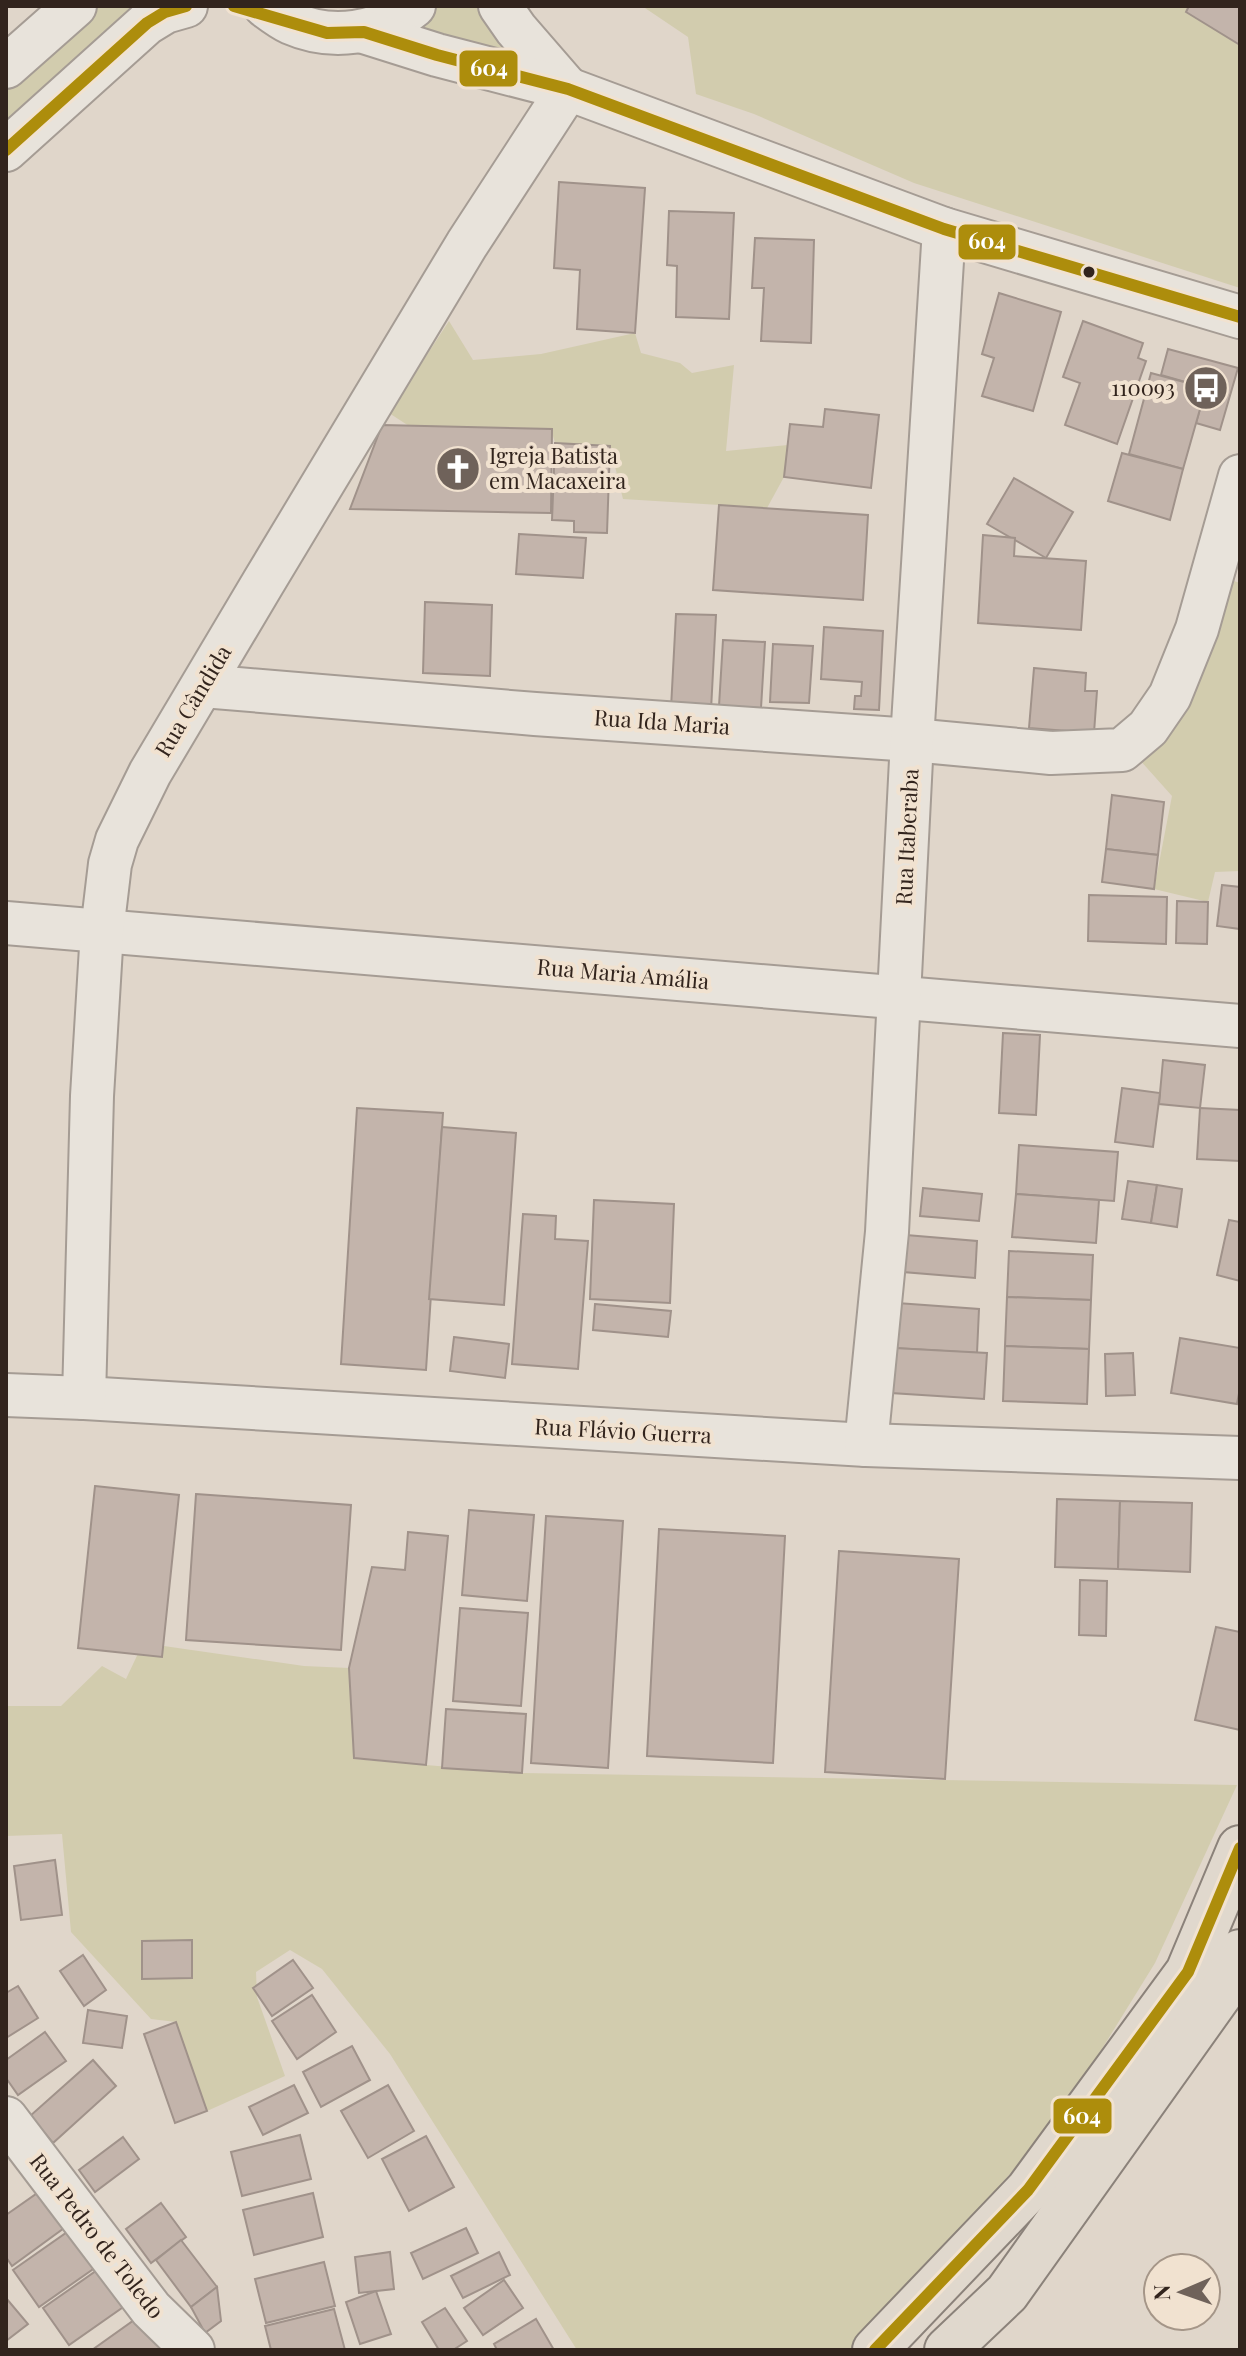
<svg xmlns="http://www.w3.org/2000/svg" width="1246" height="2356" font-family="'Playfair Display',serif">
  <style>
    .green { fill: #d2ccae }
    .building { fill: #c3b4ab; stroke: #a0928a; stroke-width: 2 }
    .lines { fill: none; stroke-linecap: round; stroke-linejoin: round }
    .minor-casing { stroke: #a59c94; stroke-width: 46 }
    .major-casing { stroke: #8b827a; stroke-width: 48 }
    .minor { stroke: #e8e3db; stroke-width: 42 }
    .major { stroke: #e0d8cd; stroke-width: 44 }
    .bus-1-casing { stroke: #f1e2d0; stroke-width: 18 }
    .bus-1 { stroke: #ad8d0c; stroke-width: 12 }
    .bus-dot { fill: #32241d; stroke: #f1e2d0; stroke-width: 3 }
    .labels { text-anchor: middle; stroke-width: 8; stroke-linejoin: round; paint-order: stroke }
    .poi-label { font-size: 22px; fill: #32241d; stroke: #f1e2d0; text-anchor: end }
    .street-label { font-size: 22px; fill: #32241d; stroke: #f1e2d0 }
    .line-badge { stroke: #f1e2d0; stroke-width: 3 }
    .badge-label { font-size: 22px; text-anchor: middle; font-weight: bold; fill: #fff }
  </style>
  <rect width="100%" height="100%" fill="#e0d6ca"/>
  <g class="green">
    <polygon points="91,6 157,6 6,139 6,81"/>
    <polygon points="428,6 488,6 534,71 390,33"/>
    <polygon points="642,6 1240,6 1240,288 914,183 754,114 696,94 688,37"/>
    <polygon points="449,321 473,360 541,354 635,333 641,353 680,363 692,373 734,365 726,451 788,445 784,477 767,508 623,499 610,446 555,443 551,429 409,426 389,413"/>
    <polygon points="1222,577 1240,583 1240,871 1215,872 1208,902 1154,889 1172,796 1139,759"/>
    <polygon points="143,1643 304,1666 349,1668 354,1759 522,1773 1237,1785 1155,1963 1058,2120 853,2350 577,2350 390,2054 322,1969 290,1950 256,1972 257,1997 285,2076 207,2111 176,2022 151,2019 71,1932 62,1834 6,1836 6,1706 61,1706 102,1666 126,1679"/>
  </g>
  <g class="building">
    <polygon points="1189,6 1240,6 1240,45 1186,12"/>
    <polygon points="559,182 645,188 635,333 577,329 580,270 554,268"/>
    <polygon points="669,211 734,213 729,319 676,317 677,266 667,265"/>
    <polygon points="755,238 814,240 811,343 761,341 764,288 752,288"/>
    <polygon points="999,293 1061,312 1033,411 982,396 994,358 982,354"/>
    <polygon points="1083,321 1143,343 1138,358 1146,361 1117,444 1065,425 1080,383 1063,377"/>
    <polygon points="1168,349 1238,368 1220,430 1196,423 1206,388 1161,375"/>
    <polygon points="1151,373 1206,388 1183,469 1129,454"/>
    <polygon points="825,409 879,415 871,488 784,477 790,424 823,427"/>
    <polygon points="382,425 552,429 551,513 350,509"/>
    <polygon points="555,443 610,446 607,533 574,532 574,521 552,520"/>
    <polygon points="1122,453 1183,469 1170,520 1108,501"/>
    <polygon points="1014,478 1073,512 1046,558 987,524"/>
    <polygon points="719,505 868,515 863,600 713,590"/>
    <polygon points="519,534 586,538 583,578 516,574"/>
    <polygon points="983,535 1015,538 1014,556 1086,561 1081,630 978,623"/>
    <polygon points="425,602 492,605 490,676 423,673"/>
    <polygon points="676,614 716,615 711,710 671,708"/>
    <polygon points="824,627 883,631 879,710 854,709 855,696 861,696 862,682 821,679"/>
    <polygon points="723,640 765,642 761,708 719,706"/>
    <polygon points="773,644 813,646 809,703 770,702"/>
    <polygon points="1034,668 1086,673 1085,691 1097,691 1094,733 1029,728"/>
    <polygon points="1112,795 1164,802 1158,855 1106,849"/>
    <polygon points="1106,849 1158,855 1154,889 1102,882"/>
    <polygon points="1222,885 1240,887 1240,929 1217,926"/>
    <polygon points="1089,895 1167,897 1166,944 1088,941"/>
    <polygon points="1177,901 1208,902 1207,944 1176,943"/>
    <polygon points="1003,1033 1040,1035 1036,1115 999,1113"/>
    <polygon points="1163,1060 1205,1065 1200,1108 1159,1104"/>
    <polygon points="1122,1088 1160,1093 1153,1147 1115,1142"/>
    <polygon points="357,1108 443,1113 426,1370 341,1364"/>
    <polygon points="1200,1108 1240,1110 1240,1161 1197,1159"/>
    <polygon points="442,1127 516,1133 504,1305 429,1299"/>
    <polygon points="1019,1145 1118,1152 1114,1201 1016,1194"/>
    <polygon points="1128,1181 1157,1185 1151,1223 1122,1219"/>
    <polygon points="1157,1185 1182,1189 1177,1227 1151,1223"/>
    <polygon points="923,1188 982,1194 979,1221 920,1216"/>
    <polygon points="1016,1194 1099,1200 1096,1243 1012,1237"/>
    <polygon points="594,1200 674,1204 670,1303 590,1299"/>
    <polygon points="523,1214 556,1216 555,1239 588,1241 578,1369 512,1364"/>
    <polygon points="1229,1220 1240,1222 1240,1281 1217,1275"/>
    <polygon points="906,1235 977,1241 975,1278 903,1272"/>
    <polygon points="1009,1251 1093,1255 1091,1300 1007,1297"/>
    <polygon points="1007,1297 1091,1300 1089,1349 1005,1346"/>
    <polygon points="897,1303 979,1309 977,1353 894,1348"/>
    <polygon points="595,1304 671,1311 668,1337 593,1330"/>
    <polygon points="454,1337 509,1344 505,1378 450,1371"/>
    <polygon points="1180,1338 1240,1348 1240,1388 1237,1404 1171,1393"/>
    <polygon points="1005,1346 1089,1349 1087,1404 1003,1401"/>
    <polygon points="894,1348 987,1353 984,1399 891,1393"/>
    <polygon points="1133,1353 1135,1395 1106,1396 1105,1354"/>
    <polygon points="95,1486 179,1495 162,1657 78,1648"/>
    <polygon points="196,1494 351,1505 341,1650 186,1640"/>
    <polygon points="1057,1499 1120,1501 1118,1569 1055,1567"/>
    <polygon points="1120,1501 1192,1503 1190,1572 1118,1569"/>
    <polygon points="469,1510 534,1515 527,1601 462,1595"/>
    <polygon points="546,1516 623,1521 608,1768 531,1763"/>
    <polygon points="659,1529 785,1536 773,1763 647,1756"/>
    <polygon points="408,1532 448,1536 426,1765 354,1758 349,1668 372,1567 405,1570"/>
    <polygon points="839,1551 959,1559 945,1779 825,1772"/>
    <polygon points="1080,1580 1107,1581 1106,1636 1079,1635"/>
    <polygon points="460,1608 528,1613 521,1706 453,1701"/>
    <polygon points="1216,1627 1240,1632 1240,1730 1195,1720"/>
    <polygon points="446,1709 526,1714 522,1773 442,1768"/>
    <polygon points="55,1860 62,1915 21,1920 14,1866"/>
    <polygon points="192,1940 192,1978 142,1979 142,1941"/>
    <polygon points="83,1955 106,1990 84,2006 60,1971"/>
    <polygon points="293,1960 313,1988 272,2016 253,1988"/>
    <polygon points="18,1986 38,2018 6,2038 6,1993"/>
    <polygon points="312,1995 336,2032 297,2059 272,2021"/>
    <polygon points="88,2010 127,2016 122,2048 83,2043"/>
    <polygon points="176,2022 207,2111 175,2123 144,2034"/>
    <polygon points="45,2032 66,2061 18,2095 6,2078 6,2060"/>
    <polygon points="352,2046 370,2080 321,2107 303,2072"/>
    <polygon points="93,2060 116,2086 53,2143 30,2116"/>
    <polygon points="294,2085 308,2113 263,2135 249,2107"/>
    <polygon points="388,2085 414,2131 368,2158 341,2111"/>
    <polygon points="300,2135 311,2179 242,2196 231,2152"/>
    <polygon points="426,2136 454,2187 409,2211 382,2159"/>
    <polygon points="123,2137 139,2159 95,2192 79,2170"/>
    <polygon points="46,2187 71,2223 12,2266 6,2257 6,2215"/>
    <polygon points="313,2193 323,2237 254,2255 243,2210"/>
    <polygon points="161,2203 186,2237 151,2263 126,2229"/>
    <polygon points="73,2228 99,2265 39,2307 13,2270"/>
    <polygon points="466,2228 478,2253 423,2279 411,2253"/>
    <polygon points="181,2240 217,2287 191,2307 156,2260"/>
    <polygon points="390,2252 394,2289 359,2293 355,2257"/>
    <polygon points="499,2252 510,2275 463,2298 451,2276"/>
    <polygon points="324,2262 335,2306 266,2323 255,2279"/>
    <polygon points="103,2266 129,2303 69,2345 43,2308"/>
    <polygon points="504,2280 523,2308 483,2335 464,2308"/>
    <polygon points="217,2287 221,2321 205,2333 191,2307"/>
    <polygon points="376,2291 391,2334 360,2344 346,2302"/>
    <polygon points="6,2298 28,2324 6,2341"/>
    <polygon points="445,2308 467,2341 453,2350 439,2350 422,2322"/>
    <polygon points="334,2309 345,2350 271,2350 265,2326"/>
    <polygon points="144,2313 169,2350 92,2350"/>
    <polygon points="536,2319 554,2350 497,2350 494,2344"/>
  </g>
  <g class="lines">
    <g class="minor-casing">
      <g id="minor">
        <path d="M265 6C273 12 282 19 291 23 332 41 380 34 414 6"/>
        <polyline points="500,6 516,29 568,89"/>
        <polyline points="364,32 437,55 568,89 944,229 1240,317"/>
        <polyline points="6,67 75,6"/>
        <polyline points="6,150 147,23 165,12 186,6"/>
        <polyline points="203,686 535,714 912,740 1051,753 1122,750 1148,728 1170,696 1197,629 1240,476"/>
        <polyline points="6,923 1240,1026"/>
        <polyline points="6,1395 84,1398 866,1445 1240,1458"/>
        <polyline points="84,1398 92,1096 102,931 110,864 117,840 150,773 263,583 467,244 568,89"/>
        <polyline points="866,1445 887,1232 912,740 944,229"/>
        <polyline points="6,2118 151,2309 193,2350"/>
      </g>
    </g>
    <g class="major-casing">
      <g id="major">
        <polyline points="875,2350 1028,2190 1188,1972 1240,1848"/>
        <polyline points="947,2350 1007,2293 1225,1987 1240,1952"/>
      </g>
    </g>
    <use href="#minor" class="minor"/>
    <use href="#major" class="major"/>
    <g class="bus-1-casing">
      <g id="bus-1">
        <polyline points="234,6 327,33 364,32 437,55 568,89 944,229 1240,317"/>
        <polyline points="6,150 147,23 165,12 186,6"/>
        <polyline points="875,2350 1028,2190 1188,1972 1240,1848"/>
      </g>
    </g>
    <use href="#bus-1" class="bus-1"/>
  </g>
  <defs>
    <g id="bus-disc" transform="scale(2.3)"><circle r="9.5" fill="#6f625a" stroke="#f1e2d0"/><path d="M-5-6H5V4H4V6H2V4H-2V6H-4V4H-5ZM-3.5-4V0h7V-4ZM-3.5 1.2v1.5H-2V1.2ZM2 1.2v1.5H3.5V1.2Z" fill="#fff"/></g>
    <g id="church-disc" transform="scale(2.3)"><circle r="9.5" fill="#6f625a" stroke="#f1e2d0"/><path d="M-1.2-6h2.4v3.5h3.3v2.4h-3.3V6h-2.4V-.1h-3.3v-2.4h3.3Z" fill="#fff"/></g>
  </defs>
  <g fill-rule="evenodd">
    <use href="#bus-disc" x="1206" y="388"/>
    <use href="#church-disc" x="458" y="469"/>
  </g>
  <circle class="bus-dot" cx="1089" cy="272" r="7"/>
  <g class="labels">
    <g class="poi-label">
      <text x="1175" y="396">110093</text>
      <text x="489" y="464" text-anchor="start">Igreja Batista<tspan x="489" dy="25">em Macaxeira</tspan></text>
    </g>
    <g class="street-label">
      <text transform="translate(193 701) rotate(-59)" y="8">Rua Cândida</text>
      <text transform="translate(662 722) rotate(4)" y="8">Rua Ida Maria</text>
      <text transform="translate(907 837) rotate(-87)" y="8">Rua Itaberaba</text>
      <text transform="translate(623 974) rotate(5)" y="8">Rua Maria Amália</text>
      <text transform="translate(623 1431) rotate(3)" y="8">Rua Flávio Guerra</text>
      <text transform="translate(97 2236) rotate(52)" y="8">Rua Pedro de Toledo</text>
    </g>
  </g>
  <g class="line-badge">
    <rect x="458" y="49" width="61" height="39" rx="8" fill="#ad8d0c"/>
    <rect x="957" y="223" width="60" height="38" rx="8" fill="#ad8d0c"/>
    <rect x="1052" y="2097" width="61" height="38" rx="8" fill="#ad8d0c"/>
  </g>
  <g class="badge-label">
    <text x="489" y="76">604</text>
    <text x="987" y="249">604</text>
    <text x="1082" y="2124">604</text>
  </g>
  <rect width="1246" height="2356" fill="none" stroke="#32241d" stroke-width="16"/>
  <g transform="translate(1182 2292) rotate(268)"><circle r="38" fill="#f1e2d0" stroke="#a59688" stroke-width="2"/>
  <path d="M0-6L14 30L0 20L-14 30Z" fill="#6f625a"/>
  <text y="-12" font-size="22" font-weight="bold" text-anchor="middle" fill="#32241d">N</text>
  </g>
</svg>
